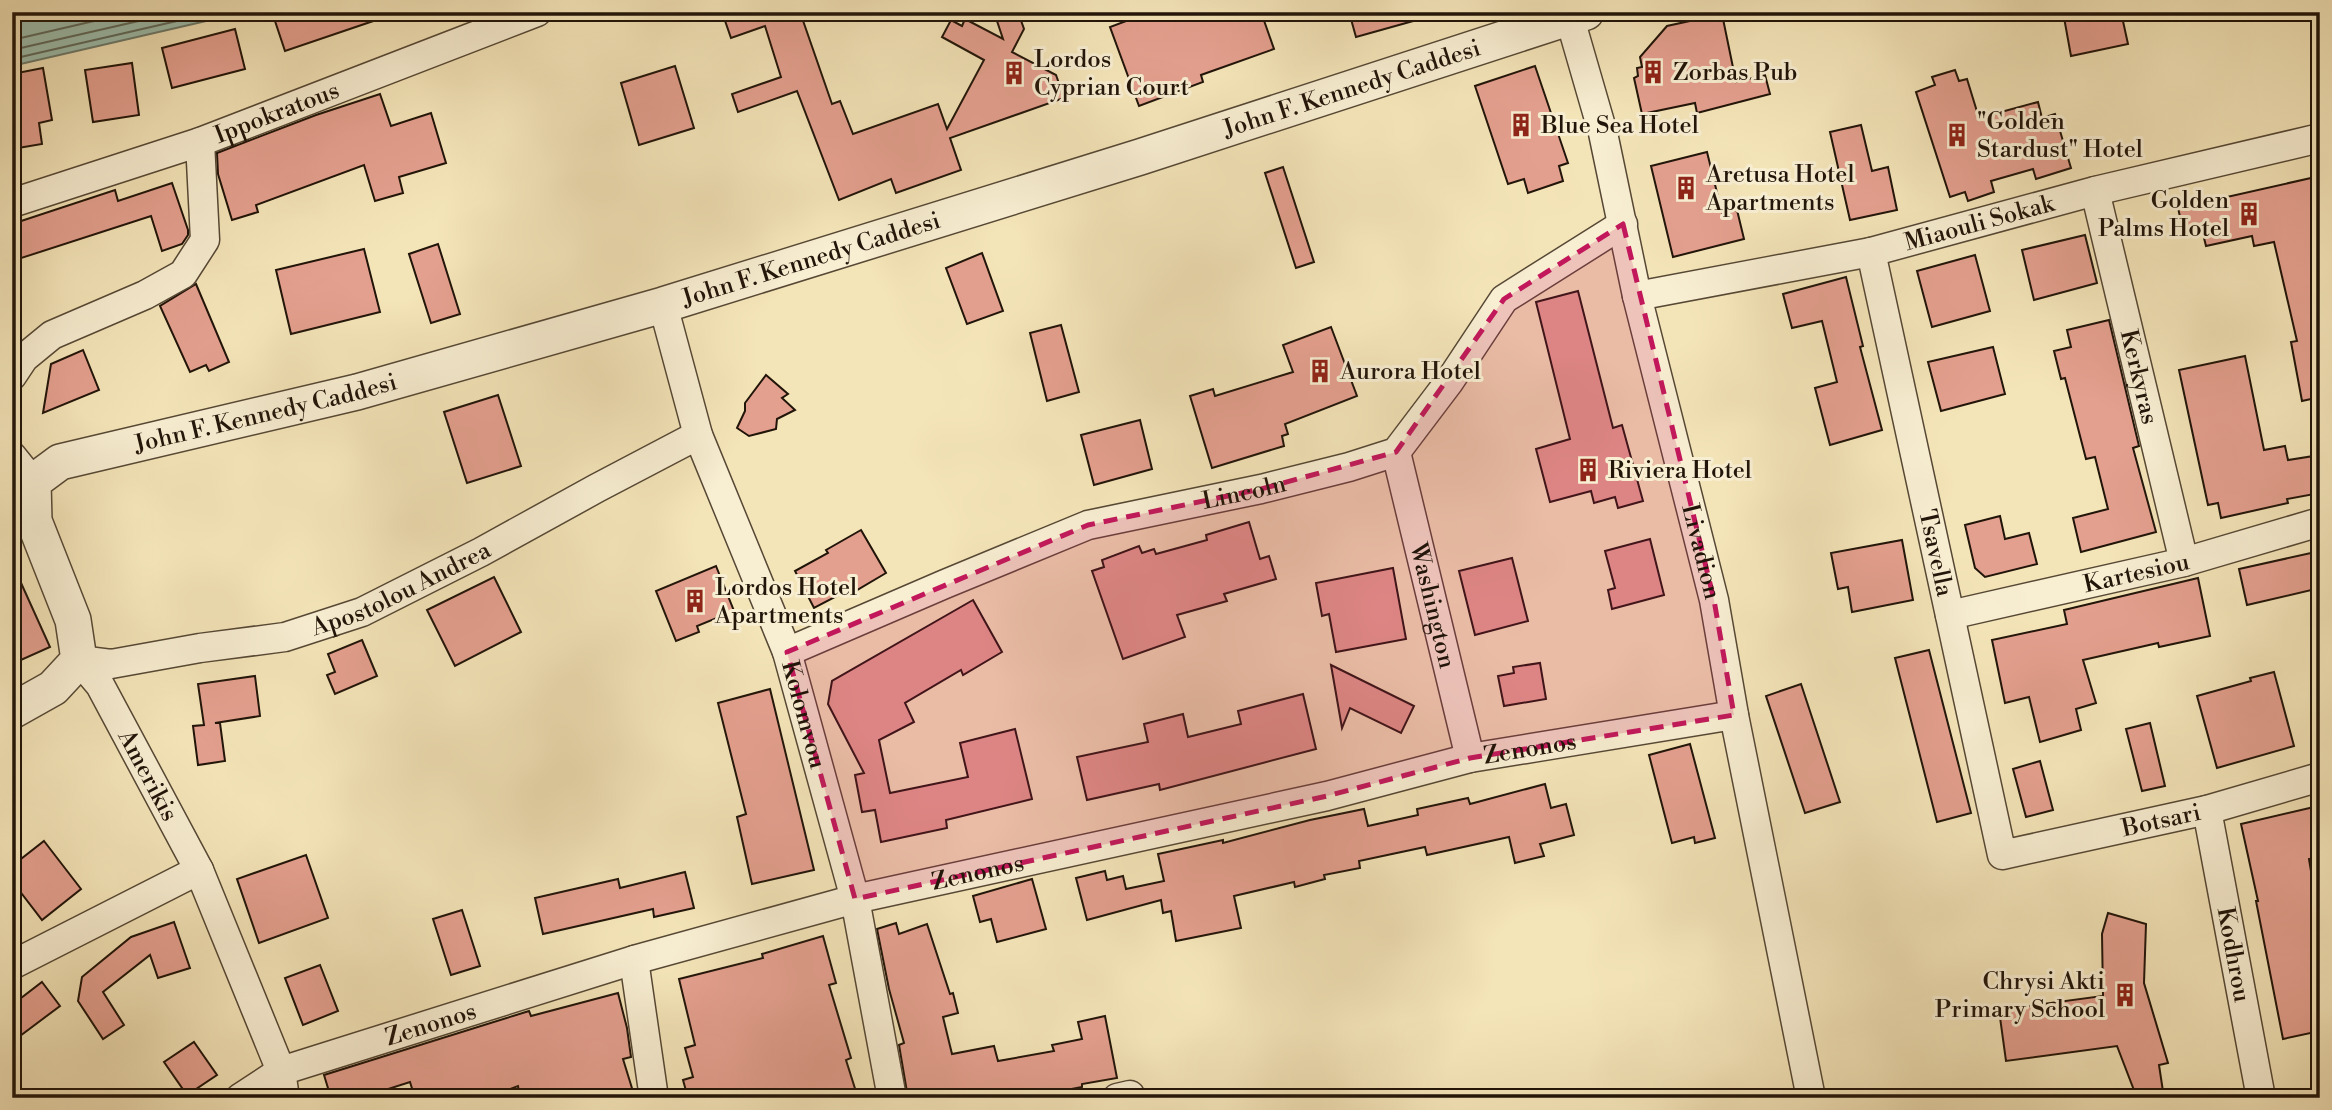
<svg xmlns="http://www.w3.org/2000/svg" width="2332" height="1110" font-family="'Libre Bodoni',serif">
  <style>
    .water { fill: #9cbfae; stroke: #6b7b6c; stroke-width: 2 }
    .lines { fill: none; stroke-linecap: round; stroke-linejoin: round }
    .shore { stroke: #5e6a5c; stroke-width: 2 }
    .building { fill: #e4a08f; stroke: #211409; stroke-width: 2 }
    .minor-casing { stroke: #564835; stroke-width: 31 }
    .tertiary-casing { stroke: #564835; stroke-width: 38 }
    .minor { stroke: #f8eed2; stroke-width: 28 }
    .tertiary { stroke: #f8eed2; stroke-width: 35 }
    .marked { fill: #c2185b; fill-opacity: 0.2; stroke: #c2185b; stroke-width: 5; stroke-dasharray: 14 9; stroke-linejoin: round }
    .labels { text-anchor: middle; stroke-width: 6; stroke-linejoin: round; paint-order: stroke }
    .poi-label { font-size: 24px; fill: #211409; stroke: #f8eed2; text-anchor: start }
    .street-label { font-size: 24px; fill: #211409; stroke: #f8eed2 }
  </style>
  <rect width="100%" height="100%" fill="#f4e5b9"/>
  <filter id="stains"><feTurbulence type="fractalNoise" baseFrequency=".00286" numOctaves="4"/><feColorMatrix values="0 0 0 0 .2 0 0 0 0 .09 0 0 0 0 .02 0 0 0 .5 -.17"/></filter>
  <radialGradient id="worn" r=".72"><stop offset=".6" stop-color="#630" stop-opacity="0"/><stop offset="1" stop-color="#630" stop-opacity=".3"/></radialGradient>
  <polygon class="water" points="12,12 245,12 12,66"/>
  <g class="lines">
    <g class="shore">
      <polyline points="12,40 133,12"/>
      <polyline points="12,50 178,12"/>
      <polyline points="12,59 216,12"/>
    </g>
  </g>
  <g class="building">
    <polygon points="272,12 387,12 388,16 285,51"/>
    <polygon points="722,12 800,12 832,104 840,101 853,134 938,104 947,129 984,60 942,37 951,20 962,26 965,19 1003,39 994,12 1018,12 1024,29 1012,52 1056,75 1064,98 950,138 961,170 896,193 891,179 839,200 797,91 738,112 732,94 781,77 765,26 731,38"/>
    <polygon points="1150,12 1261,12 1274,49 1201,75 1203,82 1139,106 1110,27"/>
    <polygon points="1349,12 1423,12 1424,18 1356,37"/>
    <polygon points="2063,12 2121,12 2128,44 2071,56"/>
    <polygon points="1722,14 1736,82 1765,75 1770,94 1697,113 1695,103 1642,114 1634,78 1638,76 1637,68 1642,67 1640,57 1667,26"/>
    <polygon points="235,29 245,69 172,88 162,48"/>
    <polygon points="132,63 139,115 93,122 85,70"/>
    <polygon points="675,66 694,128 639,145 621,83"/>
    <polygon points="1535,66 1568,163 1559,166 1563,181 1528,193 1524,179 1508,184 1475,86"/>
    <polygon points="43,68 52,120 39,123 42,144 12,149 12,74"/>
    <polygon points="1955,70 1959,81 1967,79 1979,118 2038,102 2042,118 2055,114 2071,168 2036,179 2033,169 1991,181 1994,192 1968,201 1965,192 1950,197 1916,92 1935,85 1932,77"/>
    <polygon points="380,94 391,126 431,113 446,163 399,177 403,193 375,201 364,165 256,205 258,212 232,220 218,174 217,153 316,115"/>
    <polygon points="1861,125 1872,171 1888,167 1897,210 1850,220 1830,132"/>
    <polygon points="1707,152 1722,213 1737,210 1744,239 1673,257 1651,166"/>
    <polygon points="1283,167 1314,262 1296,268 1265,173"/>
    <polygon points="2311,178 2320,219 2320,397 2302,401 2291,342 2297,341 2274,242 2254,246 2252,236 2206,246 2202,230 2184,234 2178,208"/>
    <polygon points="172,183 188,230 188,235 182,244 162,251 151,216 12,261 12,224 115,190 118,201"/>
    <polygon points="2085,235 2097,283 2034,300 2022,250"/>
    <polygon points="438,244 460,314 431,323 409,254"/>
    <polygon points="364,249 380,312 291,334 276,270"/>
    <polygon points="982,253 1003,311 967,324 946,268"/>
    <polygon points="1975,255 1990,311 1932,327 1917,271"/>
    <polygon points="1846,277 1863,346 1860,347 1882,430 1830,445 1815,388 1837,382 1822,321 1792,328 1783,294"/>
    <polygon points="196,284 229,362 209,371 206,365 190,372 160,306"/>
    <polygon points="1578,291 1613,428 1622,425 1643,501 1618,508 1615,497 1594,503 1591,491 1550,502 1536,449 1570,439 1536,302"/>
    <polygon points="2109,320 2139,446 2133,448 2156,532 2081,552 2073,518 2108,509 2095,457 2086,459 2065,378 2061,379 2054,351 2071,347 2067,330"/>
    <polygon points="1061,325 1079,392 1047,401 1030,333"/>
    <polygon points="1331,327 1357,396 1285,424 1288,434 1282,436 1284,446 1212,468 1190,396 1213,389 1215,396 1293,372 1283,345"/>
    <polygon points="1993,347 2005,394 1941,411 1928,362"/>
    <polygon points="83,350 99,390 43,413 51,364"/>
    <polygon points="2245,356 2264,450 2285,446 2288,460 2320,455 2320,493 2287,499 2288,503 2221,518 2218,503 2208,505 2179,370"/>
    <polygon points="766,375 788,394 782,398 795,410 777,419 776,429 749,436 737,428 745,411 745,403"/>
    <polygon points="498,395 521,466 467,483 444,412"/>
    <polygon points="1140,420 1152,469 1094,485 1081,435"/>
    <polygon points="2000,516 2005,539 2029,533 2037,564 1985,577 1975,568 1965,525"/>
    <polygon points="1249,522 1260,559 1269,556 1276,579 1224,594 1227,601 1177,615 1185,637 1123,659 1092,571 1104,567 1102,560 1139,546 1142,553 1154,549 1156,554 1207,540 1206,535"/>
    <polygon points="861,530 886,573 852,593 850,589 814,608 795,571 828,553 826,550"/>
    <polygon points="1650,539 1664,595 1612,609 1608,590 1615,588 1605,551"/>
    <polygon points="1902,540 1913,600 1852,612 1848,587 1838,589 1831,553"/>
    <polygon points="2320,551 2320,588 2247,605 2239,569"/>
    <polygon points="1512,558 1528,621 1475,635 1459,571"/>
    <polygon points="12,563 50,647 12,664"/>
    <polygon points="716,566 734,611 697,626 699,632 676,641 656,591"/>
    <polygon points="1393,568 1406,639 1336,652 1329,614 1322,616 1316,583"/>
    <polygon points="494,577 521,632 455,666 427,610"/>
    <polygon points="2198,578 2210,636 2159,647 2158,643 2083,660 2096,703 2076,709 2081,730 2040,742 2029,697 2005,703 1992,640 2067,624 2064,610"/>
    <polygon points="973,600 1002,652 963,675 961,670 905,703 914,722 879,740 890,793 968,777 960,743 1015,729 1032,799 946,820 947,828 881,842 875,810 862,812 855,775 864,773 828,704 832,681"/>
    <polygon points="362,640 377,676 335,694 327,675 335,672 328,654"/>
    <polygon points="1929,650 1971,813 1937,822 1895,658"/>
    <polygon points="1540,663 1546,699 1504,706 1498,676 1514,673 1513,667"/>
    <polygon points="1331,665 1414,706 1401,733 1350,708 1342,728"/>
    <polygon points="2274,672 2294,746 2217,768 2197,696 2251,681 2250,678"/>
    <polygon points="255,676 260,716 215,723 220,723 225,761 198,765 193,726 204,725 198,684"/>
    <polygon points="1801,684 1840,802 1805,813 1766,696"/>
    <polygon points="770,689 814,870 752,884 737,817 746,814 718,703"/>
    <polygon points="1303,694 1316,749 1160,790 1159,784 1087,800 1077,757 1148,742 1144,724 1183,714 1188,737 1241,724 1238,711"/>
    <polygon points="2150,723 2165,786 2142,791 2126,729"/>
    <polygon points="1690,744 1715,838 1695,843 1694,837 1672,843 1649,755"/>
    <polygon points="2040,761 2053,810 2026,817 2013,769"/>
    <polygon points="1545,784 1551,808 1566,804 1574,835 1540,844 1544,856 1515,863 1509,837 1427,855 1425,847 1359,861 1360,868 1324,875 1325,879 1295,887 1294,882 1234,896 1241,928 1176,941 1171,911 1163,913 1161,900 1087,920 1076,878 1105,871 1107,880 1123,876 1126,889 1164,881 1158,854 1223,840 1223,843 1310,820 1364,809 1368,826 1418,815 1417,809 1468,798 1470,804"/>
    <polygon points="2314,807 2320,832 2320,857 2309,859 2320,926 2320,1031 2283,1039 2256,901 2258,901 2241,824"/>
    <polygon points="44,841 81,889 42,920 12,881 12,866"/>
    <polygon points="306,855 328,918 259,943 237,879"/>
    <polygon points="685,872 694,908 654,917 653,909 543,934 535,898 618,879 620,888"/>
    <polygon points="1032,879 1046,929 997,942 991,919 980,922 973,896"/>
    <polygon points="462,910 480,966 451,975 433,919"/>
    <polygon points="2108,913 2146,924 2144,983 2168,1063 2159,1065 2164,1098 2137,1098 2117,1046 2006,1061 1999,1010 2103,996 2102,934"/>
    <polygon points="174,922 190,968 158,978 150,955 103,992 124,1025 103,1039 78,1001 82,977 131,937"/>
    <polygon points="896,923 899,934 927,924 950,994 953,993 958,1013 943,1017 952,1054 994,1046 998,1061 1054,1051 1052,1045 1082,1039 1078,1022 1105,1016 1117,1078 1082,1084 1082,1087 1025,1098 908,1098 899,1045 904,1043 889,989 877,929"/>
    <polygon points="823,936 836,983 829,985 851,1058 846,1060 858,1098 688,1098 683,1080 693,1077 685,1048 695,1045 679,979 763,958 762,954"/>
    <polygon points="320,965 338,1011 303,1025 285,978"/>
    <polygon points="42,982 60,1006 12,1042 12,1005"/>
    <polygon points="618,993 627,1028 631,1057 623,1059 635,1098 520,1098 518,1086 486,1098 415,1098 410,1082 360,1098 331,1098 324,1075 529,1011 531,1016"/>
    <polygon points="194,1042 217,1075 187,1095 164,1062"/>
  </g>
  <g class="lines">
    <g class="minor-casing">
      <g id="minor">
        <path id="s1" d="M1568 12 1603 133 1637 296 1714 600 1734 715 1811 1098"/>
        <path id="s2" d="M2095 191 2184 562"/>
        <path id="s3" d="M12 203 200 142 537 12"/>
        <path id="s4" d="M1871 252 2002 855 2207 810 2320 777"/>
        <path id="s5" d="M1637 296 1871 252 2095 191 2320 138"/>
        <path id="s6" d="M663 305 698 435 787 652 855 899 892 1098"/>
        <polyline points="12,376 24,358 52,335 145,295 183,274 205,240 200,142"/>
        <path id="s7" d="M1396 452 1470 758"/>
        <polyline points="12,456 33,482"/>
        <path id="s8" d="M1950 615 2184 562 2320 522"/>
        <path id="s9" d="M787 652 945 584 1088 525 1261 489 1349 467 1396 452 1449 382 1504 299 1623 224"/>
        <path id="s10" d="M79 660 111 664 200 648 285 637 362 612 481 552 597 488 698 435"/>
        <path id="s11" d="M79 660 100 685 199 870 281 1071 285 1098"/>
        <path id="s12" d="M2207 810 2261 1098"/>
        <polyline points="634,960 654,1098"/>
        <polyline points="12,965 199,870"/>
        <path id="s13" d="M240 1098 281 1071 634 960 855 899 1327 796 1470 758 1734 715"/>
        <polyline points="1117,1098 1130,1095 1131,1098"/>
      </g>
    </g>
    <g class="tertiary-casing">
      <g id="tertiary">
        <path id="s14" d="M12 711 53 688 79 660 73 620 34 521 33 482 60 462 357 392 663 305 1140 157 1586 12"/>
      </g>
    </g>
    <use href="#minor" class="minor"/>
    <use href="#tertiary" class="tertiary"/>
  </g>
  <path class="marked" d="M1623 224 1714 600 1734 715 1470 758 1327 796 855 899 787 652 1088 525 1261 489 1396 452 1504 299Z"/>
  <defs>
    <g id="building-bare" transform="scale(1.89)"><path d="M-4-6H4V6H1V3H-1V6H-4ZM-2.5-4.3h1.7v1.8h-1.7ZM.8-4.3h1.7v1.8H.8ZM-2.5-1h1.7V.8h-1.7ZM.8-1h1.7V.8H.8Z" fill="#8f2418" stroke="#f8eed2" stroke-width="2.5" paint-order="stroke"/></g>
  </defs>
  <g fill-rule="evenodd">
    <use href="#building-bare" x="1653" y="72"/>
    <use href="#building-bare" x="1014" y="73"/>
    <use href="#building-bare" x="1521" y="125"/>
    <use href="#building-bare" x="1957" y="135"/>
    <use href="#building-bare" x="1686" y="188"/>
    <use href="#building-bare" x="2249" y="214"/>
    <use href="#building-bare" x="1320" y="371"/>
    <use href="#building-bare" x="1588" y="470"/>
    <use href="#building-bare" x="695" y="601"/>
    <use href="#building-bare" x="2125" y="995"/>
  </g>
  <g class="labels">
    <g class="poi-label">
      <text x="1034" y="67">Lordos<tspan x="1034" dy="28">Cyprian Court</tspan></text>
      <text x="1673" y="80">Zorbas Pub</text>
      <text x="1977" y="129">"Golden<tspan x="1977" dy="28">Stardust" Hotel</tspan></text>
      <text x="1541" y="133">Blue Sea Hotel</text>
      <text x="1706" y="182">Aretusa Hotel<tspan x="1706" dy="28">Apartments</tspan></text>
      <text x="2229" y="208" text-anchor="end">Golden<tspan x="2229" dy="28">Palms Hotel</tspan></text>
      <text x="1340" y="379">Aurora Hotel</text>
      <text x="1608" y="478">Riviera Hotel</text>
      <text x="715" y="595">Lordos Hotel<tspan x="715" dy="28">Apartments</tspan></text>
      <text x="2105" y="989" text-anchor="end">Chrysi Akti<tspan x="2105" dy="28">Primary School</tspan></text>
    </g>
    <g class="street-label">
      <text dy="8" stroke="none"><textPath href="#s14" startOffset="1650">John F. Kennedy Caddesi</textPath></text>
      <text dy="8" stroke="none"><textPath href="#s3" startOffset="280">Ippokratous</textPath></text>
      <text dy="8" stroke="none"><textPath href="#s5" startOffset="350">Miaouli Sokak</textPath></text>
      <text dy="8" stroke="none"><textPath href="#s14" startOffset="1083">John F. Kennedy Caddesi</textPath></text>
      <text dy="8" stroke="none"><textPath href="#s2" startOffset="191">Kerkyras</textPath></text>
      <text dy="8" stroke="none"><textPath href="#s14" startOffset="516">John F. Kennedy Caddesi</textPath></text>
      <text dy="8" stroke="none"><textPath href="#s9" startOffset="486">Lincoln</textPath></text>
      <text dy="8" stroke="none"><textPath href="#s1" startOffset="556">Livadion</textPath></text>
      <text dy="8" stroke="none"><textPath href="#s4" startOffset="308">Tsavella</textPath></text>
      <text dy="8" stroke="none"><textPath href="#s8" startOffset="191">Kartesiou</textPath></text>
      <text dy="8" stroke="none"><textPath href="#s10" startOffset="334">Apostolou Andrea</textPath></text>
      <text dy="8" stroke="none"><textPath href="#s7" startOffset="158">Washington</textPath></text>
      <text dy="8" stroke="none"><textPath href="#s6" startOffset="434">Kolomvou</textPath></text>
      <text dy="8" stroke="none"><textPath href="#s13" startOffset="1340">Zenonos</textPath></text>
      <text dy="8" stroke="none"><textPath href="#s11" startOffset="135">Amerikis</textPath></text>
      <text dy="8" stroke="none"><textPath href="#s4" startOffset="780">Botsari</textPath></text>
      <text dy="8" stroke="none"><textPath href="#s13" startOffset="774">Zenonos</textPath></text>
      <text dy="8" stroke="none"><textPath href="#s12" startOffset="147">Kodhrou</textPath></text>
      <text dy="8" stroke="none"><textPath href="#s13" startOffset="206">Zenonos</textPath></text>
    </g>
  </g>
  <rect width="2332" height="1110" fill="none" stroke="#f4e5b9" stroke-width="42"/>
  <rect x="14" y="14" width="2304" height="1082" fill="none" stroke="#211409" stroke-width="3.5"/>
  <rect x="21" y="21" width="2290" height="1068" fill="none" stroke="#211409" stroke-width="2"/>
  <rect width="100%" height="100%" filter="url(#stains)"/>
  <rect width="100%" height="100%" fill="url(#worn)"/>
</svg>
